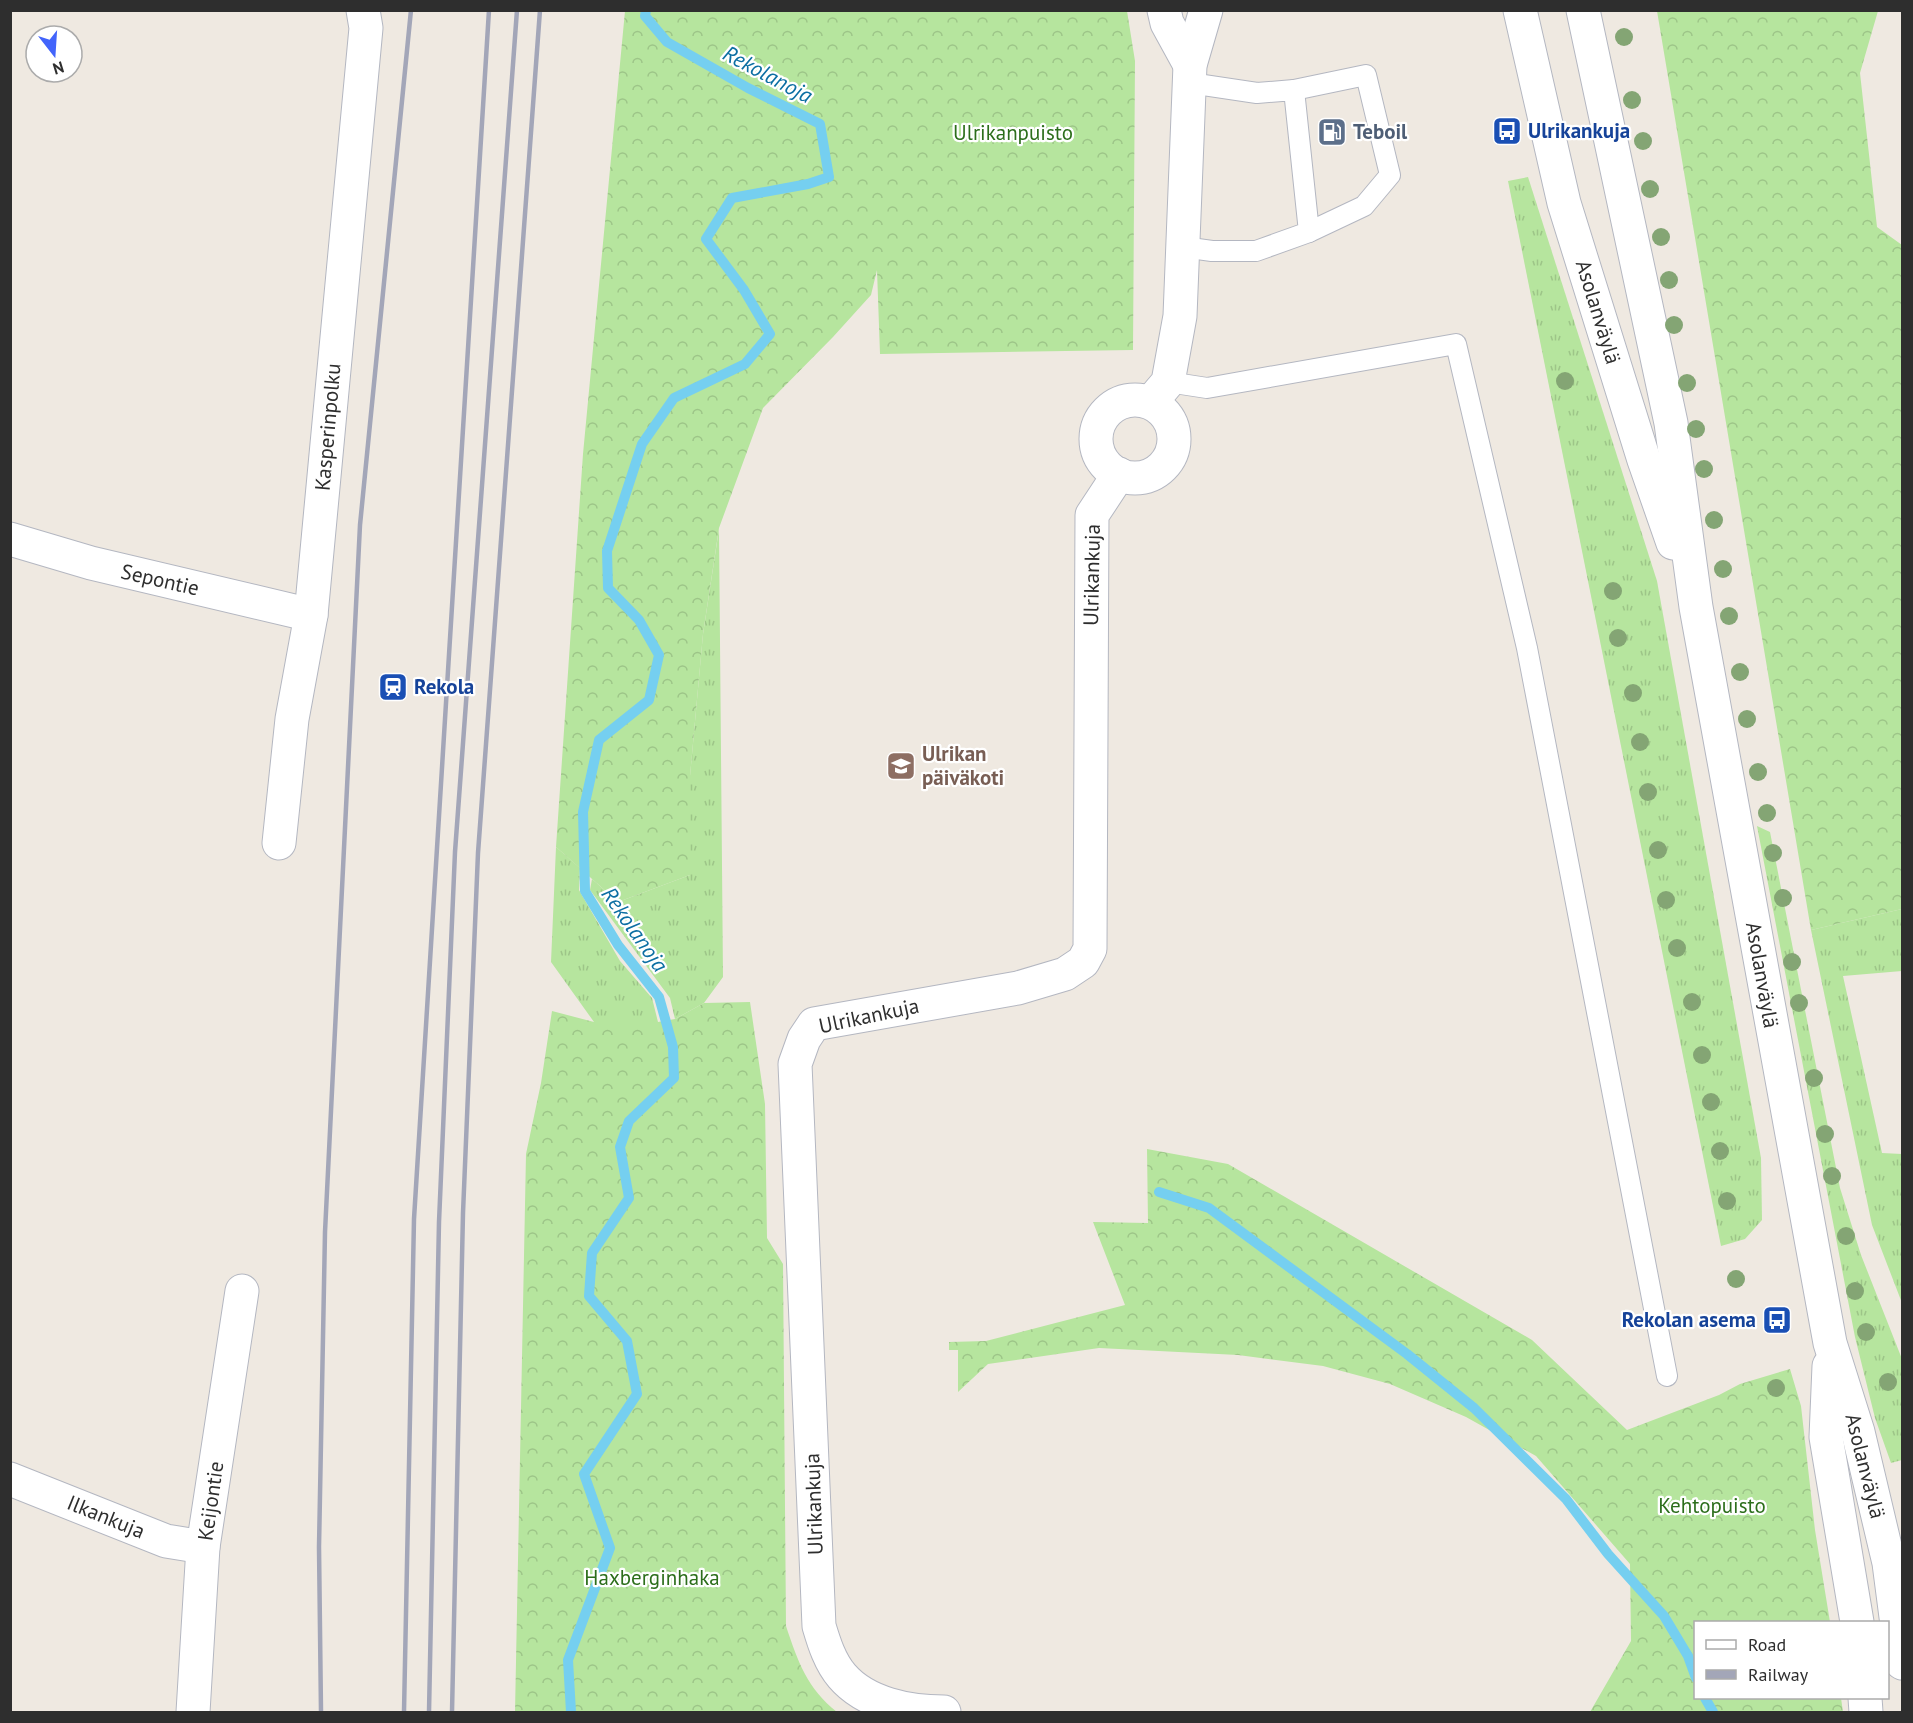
<svg xmlns="http://www.w3.org/2000/svg" width="1913" height="1723" font-family="'PT Sans',sans-serif">
  <style>
    .grass { fill: url(#grass-tufts) }
    .forest { fill: url(#forest-crowns) }
    .lines { fill: none; stroke-linecap: round; stroke-linejoin: round }
    .stream { stroke: #75cff0; stroke-width: 10 }
    .lane-casing { stroke: #b4b7c1; stroke-width: 22 }
    .street-casing { stroke: #b4b7c1; stroke-width: 35 }
    .secondary-casing { stroke: #b4b7c1; stroke-width: 35 }
    .lane { stroke: #fff; stroke-width: 20 }
    .street { stroke: #fff; stroke-width: 33 }
    .secondary { stroke: #fff; stroke-width: 33 }
    .rail { stroke: #a3a6b8; stroke-width: 4.5 }
    .tree { fill: #84a574 }
    .labels { text-anchor: middle; stroke-width: 4.5; stroke-linejoin: round; paint-order: stroke }
    .transit-label { font-size: 21px; font-weight: bold; fill: #164399; stroke: #fff; text-anchor: start }
    .service-label { font-size: 21px; font-weight: bold; fill: #4e5e75; stroke: #fff; text-anchor: start }
    .park-label { font-size: 21px; fill: #2c6e1b; stroke: #fff }
    .street-label { font-size: 21px; fill: #2e2e2e; stroke: #fff }
    .education-label { font-size: 21px; font-weight: bold; fill: #785e54; stroke: #fff; text-anchor: start }
    .water-label { font-size: 22px; font-style: italic; fill: #0d6fa3; stroke: #fff }
  </style>
  <defs>
    <pattern id="grass-tufts" width="24" height="20" patternUnits="userSpaceOnUse" patternTransform="scale(1.5)"><rect width="24" height="20" fill="#b6e59e"/><path d="M3 7l-1-3M5 7V3M7 7l1-3M15 17l-1-3M17 17v-4M19 17l1-3" fill="none" stroke="#9dc588"/></pattern>
    <pattern id="forest-crowns" width="20" height="18" patternUnits="userSpaceOnUse" patternTransform="scale(1.5)"><rect width="20" height="18" fill="#b6e59e"/><path d="M2 6a3 3 0 1 1 6 0M12 15a3 3 0 1 1 6 0" fill="none" stroke="#9dc588"/></pattern>
  </defs>
  <rect width="100%" height="100%" fill="#efe9e1"/>
  <g class="grass">
    <polygon points="1528,177 1657,581 1761,1158 1762,1220 1745,1239 1721,1246 1508,181"/>
    <polygon points="719,529 723,977 704,1003 675,1019 670,998 590,890 592,879 618,902 690,875 690,776 703,634"/>
    <polygon points="1757,826 1770,832 1840,1188 1861,1255 1902,1359 1902,1460 1891,1463 1875,1418 1855,1337"/>
    <polygon points="556,847 580,868 579,890 620,961 652,998 658,1022 594,1022 551,962"/>
    <polygon points="1902,909 1902,971 1843,976 1882,1153 1902,1154 1902,1303 1872,1225 1811,930"/>
  </g>
  <g class="forest">
    <polygon points="625,11 1127,11 1135,61 1133,350 880,354 877,270 871,295 833,337 763,408 719,528 703,634 690,776 690,875 618,902 556,847 583,454"/>
    <polygon points="1657,11 1878,11 1860,73 1877,227 1902,245 1902,909 1811,930"/>
    <path d="M750 1002 765 1104 767 1238 783 1264 786 1626C798 1662 807 1688 837 1712H515L526 1154 541 1083 552 1011 594 1022H658L675 1019 704 1003Z"/>
    <polygon points="1147,1149 1228,1164 1532,1340 1627,1430 1719,1395 1740,1384 1790,1369 1801,1406 1815,1530 1830,1622 1696,1622 1696,1698 1841,1698 1843,1712 1590,1712 1631,1641 1630,1564 1536,1456 1466,1417 1390,1384 1323,1366 1238,1355 1099,1348 988,1364 958,1392 958,1350 949,1350 949,1342 986,1341 1125,1305 1093,1222 1148,1223"/>
  </g>
  <g class="lines">
    <g class="stream">
      <polyline points="1159,1192 1209,1208 1407,1354 1474,1408 1566,1499 1608,1554 1664,1616 1688,1656 1696,1678"/>
      <polyline points="1705,1698 1713,1712"/>
      <polyline points="571,1712 568,1660 610,1548 584,1474 637,1394 627,1341 589,1296 592,1253 629,1198 620,1147 629,1121 674,1078 673,1047 659,997 618,945 585,891 583,812 599,740 649,700 659,655 639,620 608,588 607,551 642,444 674,398 745,364 770,334 744,290 706,239 732,198 808,184 829,177 820,124 748,88 667,42 645,16 646,10"/>
    </g>
    <g class="lane-casing">
      <g id="lane">
        <polyline points="1294,90 1366,75 1390,175 1364,206 1309,232"/>
        <polyline points="1183,247 1212,251 1256,251 1309,232 1294,90 1257,93 1190,83"/>
        <polyline points="1168,382 1207,388 1456,344 1527,648 1667,1376"/>
      </g>
    </g>
    <g class="street-casing">
      <g id="street">
        <polyline points="1164,10 1167,23 1190,65"/>
        <circle cx="1135" cy="439" r="39"/>
        <polyline points="1151,402 1168,382 1180,316 1190,65 1206,10"/>
        <polyline points="10,539 91,563 311,615"/>
        <polyline points="279,843 292,719 311,615 366,28 363,10"/>
        <polyline points="10,1479 166,1541 203,1547"/>
        <polyline points="193,1712 203,1547 242,1291"/>
        <path d="M944 1712C909 1712 866 1704 842 1676 830 1662 824 1643 819 1626L795 1064 804 1039 814 1024 1018 988 1065 974 1083 962 1090 949 1092 515 1119 474"/>
      </g>
    </g>
    <g class="secondary-casing">
      <g id="secondary">
        <polyline points="1520,10 1564,203 1644,460 1673,543"/>
        <polyline points="1583,10 1671,423 1696,607 1830,1343 1858,1432 1889,1563 1902,1663"/>
        <polyline points="1829,1366 1826,1437 1857,1622"/>
        <polyline points="1865,1698 1866,1712"/>
      </g>
    </g>
    <use href="#lane" class="lane"/>
    <use href="#street" class="street"/>
    <use href="#secondary" class="secondary"/>
    <g class="rail">
      <polyline points="321,1712 319,1547 325,1232 360,525 411,10"/>
      <polyline points="404,1712 414,1219 489,10"/>
      <polyline points="429,1712 439,1222 455,852 517,10"/>
      <polyline points="452,1712 463,1213 478,853 540,10"/>
    </g>
  </g>
  <g class="tree">
    <circle cx="1624" cy="37" r="9"/>
    <circle cx="1632" cy="100" r="9"/>
    <circle cx="1643" cy="141" r="9"/>
    <circle cx="1650" cy="189" r="9"/>
    <circle cx="1661" cy="237" r="9"/>
    <circle cx="1669" cy="280" r="9"/>
    <circle cx="1674" cy="325" r="9"/>
    <circle cx="1565" cy="381" r="9"/>
    <circle cx="1687" cy="383" r="9"/>
    <circle cx="1696" cy="429" r="9"/>
    <circle cx="1704" cy="469" r="9"/>
    <circle cx="1714" cy="520" r="9"/>
    <circle cx="1723" cy="569" r="9"/>
    <circle cx="1613" cy="591" r="9"/>
    <circle cx="1729" cy="616" r="9"/>
    <circle cx="1618" cy="638" r="9"/>
    <circle cx="1740" cy="672" r="9"/>
    <circle cx="1633" cy="693" r="9"/>
    <circle cx="1747" cy="719" r="9"/>
    <circle cx="1640" cy="742" r="9"/>
    <circle cx="1758" cy="772" r="9"/>
    <circle cx="1648" cy="792" r="9"/>
    <circle cx="1767" cy="813" r="9"/>
    <circle cx="1658" cy="850" r="9"/>
    <circle cx="1773" cy="853" r="9"/>
    <circle cx="1783" cy="898" r="9"/>
    <circle cx="1666" cy="900" r="9"/>
    <circle cx="1677" cy="948" r="9"/>
    <circle cx="1792" cy="962" r="9"/>
    <circle cx="1692" cy="1002" r="9"/>
    <circle cx="1799" cy="1003" r="9"/>
    <circle cx="1702" cy="1055" r="9"/>
    <circle cx="1814" cy="1078" r="9"/>
    <circle cx="1711" cy="1102" r="9"/>
    <circle cx="1825" cy="1134" r="9"/>
    <circle cx="1720" cy="1151" r="9"/>
    <circle cx="1832" cy="1176" r="9"/>
    <circle cx="1727" cy="1201" r="9"/>
    <circle cx="1846" cy="1236" r="9"/>
    <circle cx="1736" cy="1279" r="9"/>
    <circle cx="1855" cy="1291" r="9"/>
    <circle cx="1866" cy="1332" r="9"/>
    <circle cx="1888" cy="1382" r="9"/>
    <circle cx="1776" cy="1388" r="9"/>
  </g>
  <defs>
    <g id="bus-square" transform="scale(1.5)"><rect x="-9" y="-9" width="18" height="18" rx="4" fill="#1a4fb4" stroke="#fff"/><path d="M-5-6H5V4H4V6H2V4H-2V6H-4V4H-5ZM-3.5-4V0h7V-4ZM-3.5 1.2v1.5H-2V1.2ZM2 1.2v1.5H3.5V1.2Z" fill="#fff"/></g>
    <g id="fuel-square" transform="scale(1.5)"><rect x="-9" y="-9" width="18" height="18" rx="4" fill="#5c6f8a" stroke="#fff"/><path d="M-5.5-6h7V0h2V4h1.3V-2.5L3-4.5l.8-.8L6-3V5H2.5V1h-1V6h-7ZM-4.2-4.7v3.2H.2V-4.7Z" fill="#fff"/></g>
    <g id="station-square" transform="scale(1.5)"><rect x="-9" y="-9" width="18" height="18" rx="4" fill="#1a4fb4" stroke="#fff"/><path d="M-3-6H3Q5-6 5-4V2Q5 4 3 4L4.5 6H3L1.5 4h-3L-3 6H-4.5L-3 4Q-5 4-5 2V-4Q-5-6-3-6ZM-3.5-4v3h7v-3ZM-3.5 1v1.5H-2V1ZM2 1v1.5H3.5V1Z" fill="#fff"/></g>
    <g id="school-square" transform="scale(1.5)"><rect x="-9" y="-9" width="18" height="18" rx="4" fill="#8d6e63" stroke="#fff"/><path d="M0-5L7-2L0 1L-7-2ZM-4 1L0 2.5L4 1V4Q0 6-4 4Z" fill="#fff"/></g>
  </defs>
  <g fill-rule="evenodd">
    <use href="#bus-square" x="1507" y="131"/>
    <use href="#fuel-square" x="1332" y="132"/>
    <use href="#station-square" x="393" y="687"/>
    <use href="#school-square" x="901" y="766"/>
    <use href="#bus-square" x="1777" y="1320"/>
  </g>
  <g class="labels">
    <g class="transit-label">
      <text x="1528" y="138">Ulrikankuja</text>
      <text x="414" y="694">Rekola</text>
      <text x="1756" y="1327" text-anchor="end">Rekolan asema</text>
    </g>
    <g class="service-label">
      <text x="1353" y="139">Teboil</text>
    </g>
    <g class="park-label">
      <text x="1013" y="140">Ulrikanpuisto</text>
      <text x="1712" y="1513">Kehtopuisto</text>
      <text x="652" y="1585">Haxberginhaka</text>
    </g>
    <g class="street-label">
      <text transform="translate(1598 312) rotate(73)" y="7">Asolanväylä</text>
      <text transform="translate(328 427) rotate(-85)" y="7">Kasperinpolku</text>
      <text transform="translate(1092 575) rotate(-89)" y="7">Ulrikankuja</text>
      <text transform="translate(160 580) rotate(13)" y="7">Sepontie</text>
      <text transform="translate(1762 975) rotate(80)" y="7">Asolanväylä</text>
      <text transform="translate(869 1016) rotate(-12)" y="7">Ulrikankuja</text>
      <text transform="translate(1865 1466) rotate(76)" y="7">Asolanväylä</text>
      <text transform="translate(211 1501) rotate(-82)" y="7">Keijontie</text>
      <text transform="translate(814 1504) rotate(-92)" y="7">Ulrikankuja</text>
      <text transform="translate(106 1517) rotate(22)" y="7">Ilkankuja</text>
    </g>
    <g class="education-label">
      <text x="922" y="761">Ulrikan<tspan x="922" dy="24">päiväkoti</tspan></text>
    </g>
    <g class="water-label">
      <text transform="translate(768 74) rotate(28)" y="8">Rekolanoja</text>
      <text transform="translate(635 929) rotate(55)" y="8">Rekolanoja</text>
    </g>
  </g>
  <rect width="1913" height="1723" fill="none" stroke="#2e2e2e" stroke-width="24"/>
  <rect x="1694" y="1621" width="195" height="78" fill="#ffffff" stroke="#ababab" stroke-width="1.5"/>
  <rect x="1706" y="1640" width="30" height="9" fill="#ffffff" stroke="#ababab" stroke-width="1.5"/>
  <text x="1748" y="1651" font-size="18" fill="#2e2e2e">Road</text>
  <rect x="1706" y="1670" width="30" height="9" fill="#a3a6b8" stroke="#ababab" stroke-width="1.5"/>
  <text x="1748" y="1681" font-size="18" fill="#2e2e2e">Railway</text>
  <g transform="translate(54 54) rotate(163)"><circle r="28" fill="#ffffff" stroke="#ababab" stroke-width="1.5"/>
  <path d="M0-4.5L10 22L0 15L-10 22Z" fill="#4264fb"/>
  <text y="-9" font-size="16" font-weight="bold" text-anchor="middle" fill="#2e2e2e">N</text>
  </g>
</svg>
